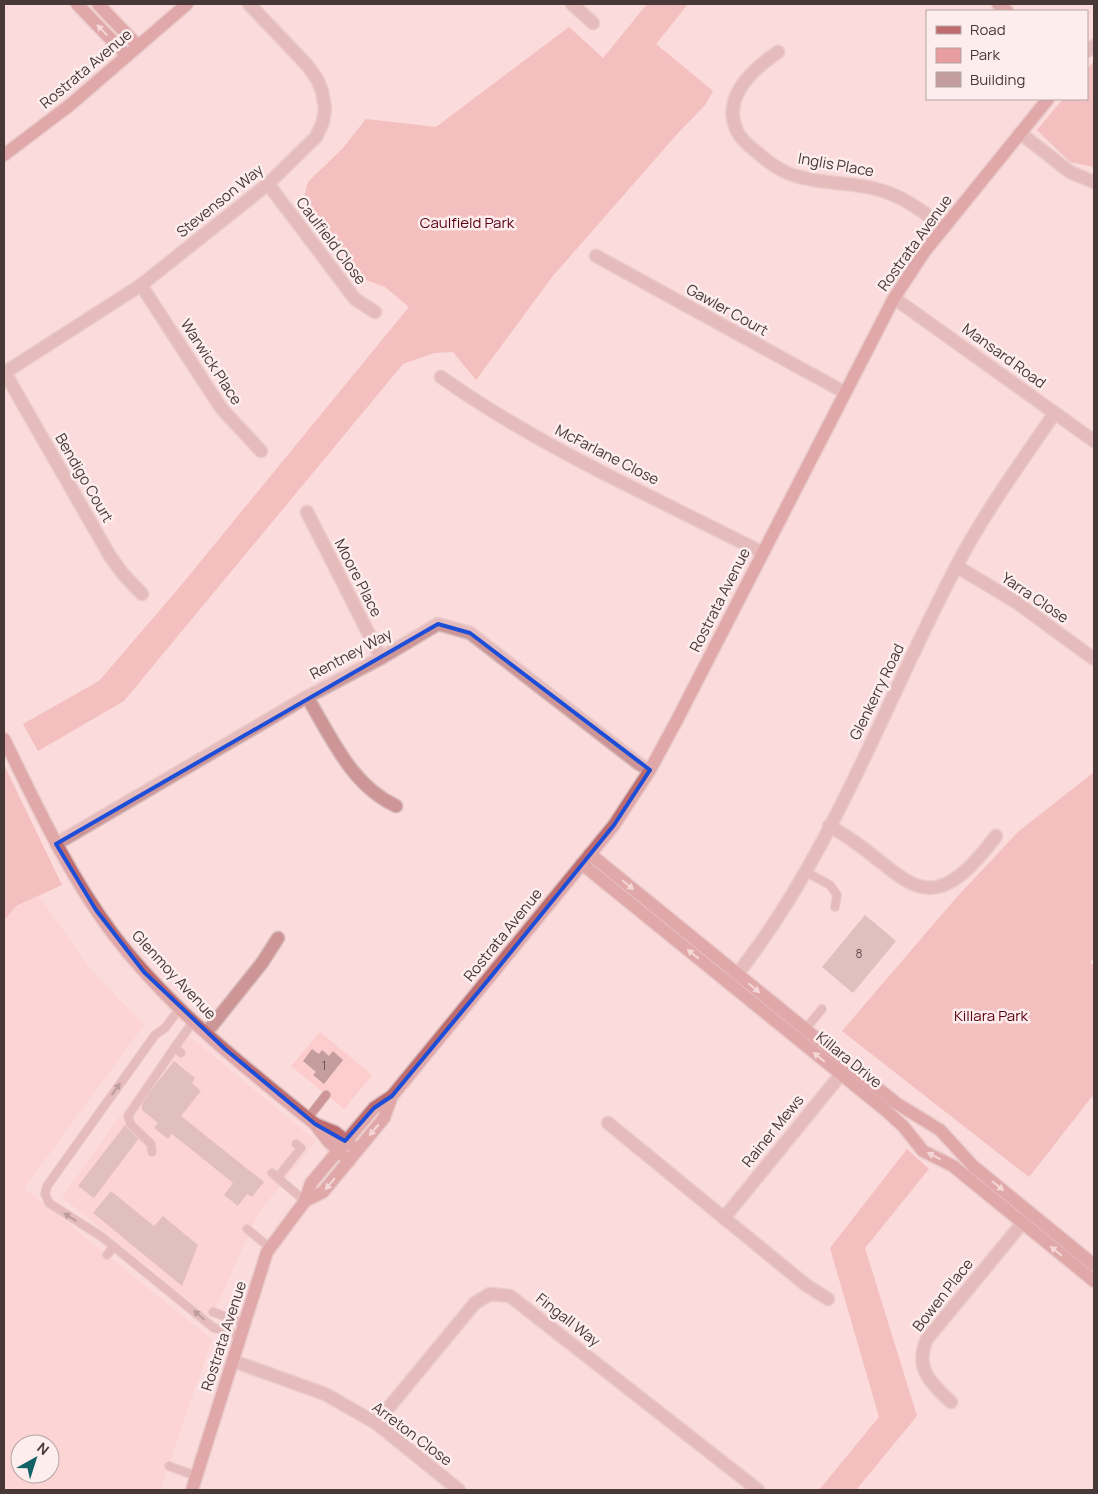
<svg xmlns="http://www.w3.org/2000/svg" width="1098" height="1494" font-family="Manrope,sans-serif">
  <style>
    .built { fill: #fdcdcd; fill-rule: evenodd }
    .green { fill: #e89d9e }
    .building { fill: #c49e9e }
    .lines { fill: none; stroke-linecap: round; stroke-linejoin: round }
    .lane-casing { stroke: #d7baba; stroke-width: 10 }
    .street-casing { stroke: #d7baba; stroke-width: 15 }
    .secondary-casing { stroke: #d7baba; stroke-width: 15 }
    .lane { stroke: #cd9595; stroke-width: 8 }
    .street { stroke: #cd9595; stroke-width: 12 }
    .secondary { stroke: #be6c6e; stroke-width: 12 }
    .oneway { fill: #f0d3d4 }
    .oneway2 { fill: #705454 }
    .marked { fill: none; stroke: #1d4ed8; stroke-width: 4; stroke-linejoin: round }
    .labels { text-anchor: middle; stroke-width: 5; stroke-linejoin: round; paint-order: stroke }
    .number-label { font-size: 12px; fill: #675252 }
    .street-label { font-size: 15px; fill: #483838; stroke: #fdeded }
    .park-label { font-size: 15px; fill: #5c0013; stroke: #fdeded }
  </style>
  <rect width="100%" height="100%" fill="#fbdbdb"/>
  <g class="built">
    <path d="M39 896 91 970 144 1025 24 1188 212 1340 160 1490H4V920L16 906ZM20 1444H50V1474H20Z"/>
    <polygon points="182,1030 316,1141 258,1214 211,1318 62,1197"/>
    <polygon points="320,1032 372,1075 344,1109 291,1066"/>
  </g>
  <g class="green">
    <polygon points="647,4 688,4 656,44 713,91 706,104 678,133 552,277 476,380 453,352 434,353 403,364 124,701 38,751 23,724 99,681 178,589 409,307 385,287 366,280 304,197 308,182 343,148 366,119 436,127 569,27 603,58"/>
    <polygon points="1094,61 1094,167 1070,162 1037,130 1063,99 1087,99 1087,70"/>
    <polygon points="4,765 62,885 16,906 4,920"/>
    <polygon points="1094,772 1094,957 1090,962 1094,966 1094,1094 1029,1177 842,1031 956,898 1019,831"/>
    <polygon points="907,1149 929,1169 865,1248 917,1416 856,1490 819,1490 879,1417 830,1248"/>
  </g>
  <g class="building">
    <polygon points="865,915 896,941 853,993 822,967"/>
    <polygon points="312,1049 319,1054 322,1050 329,1056 333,1051 343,1060 324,1084 313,1075 316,1072 303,1061"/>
    <polygon points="174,1061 195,1078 192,1083 201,1091 181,1116 264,1182 252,1197 247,1194 238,1206 224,1195 233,1183 172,1134 168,1139 154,1128 158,1123 142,1110 142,1102"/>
    <polygon points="125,1125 140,1137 94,1198 78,1186"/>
    <polygon points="111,1191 154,1226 163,1216 198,1245 182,1286 93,1213"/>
  </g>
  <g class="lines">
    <g class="lane-casing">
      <g id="lane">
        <polyline points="806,872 830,885 837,895 835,907"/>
        <polyline points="180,1008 165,1028 155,1035 47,1186 45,1194 49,1203 102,1237 214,1328 225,1330 241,1338"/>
        <polyline points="803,1032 822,1009"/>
        <polyline points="181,1053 175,1047 193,1022"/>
        <polyline points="308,1118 326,1095"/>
        <polyline points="152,1152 151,1144 131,1125 128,1116 175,1047"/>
        <polyline points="272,1173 305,1201"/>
        <polyline points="278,1177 301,1148 296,1144"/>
        <polyline points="247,1229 269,1247"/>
        <polyline points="107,1255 113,1247"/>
        <polyline points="213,1312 246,1324"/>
        <polyline points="169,1466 196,1476"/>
      </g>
    </g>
    <g class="street-casing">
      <g id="street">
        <polyline points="572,4 593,23"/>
        <polyline points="1087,51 1094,46"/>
        <path d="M778 52C753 69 721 97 737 131 741 140 750 147 758 153 771 165 786 175 804 178 832 185 858 182 886 192 907 199 927 214 944 228"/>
        <polyline points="1020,133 1070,172 1094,182"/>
        <polyline points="268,184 355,299 375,312"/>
        <polyline points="596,256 844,392"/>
        <polyline points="141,285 221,408 261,451"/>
        <polyline points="894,298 1094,441"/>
        <polyline points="4,373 141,285 268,184 316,137 323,122 325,108 322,91 317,79 307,65 249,4"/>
        <polyline points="5,373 110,556 123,574 142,594"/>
        <path d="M441 377C539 447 656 498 763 553"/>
        <polyline points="307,512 381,658"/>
        <polyline points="956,566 1016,602 1094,659"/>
        <path d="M307 697C332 738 351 785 396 806"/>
        <path d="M829 826C905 866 921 937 996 836"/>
        <polyline points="56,844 307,697 381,658 438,624 470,633 639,764 650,770"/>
        <path d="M731 982C831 859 883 705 956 567 984 513 1020 464 1054 414"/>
        <polyline points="206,1033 262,963 278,938"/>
        <polyline points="608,1123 806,1285 828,1299"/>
        <polyline points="724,1218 847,1067"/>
        <polyline points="233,1361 325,1394 376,1423 459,1490"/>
        <path d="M951 1402C930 1382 914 1368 927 1339L1029 1215"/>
        <polyline points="376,1423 475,1303 490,1294 510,1296 758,1490"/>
      </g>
    </g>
    <g class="secondary-casing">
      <g id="secondary">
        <polyline points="77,4 127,56"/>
        <polyline points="98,4 138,46"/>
        <polyline points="998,4 1007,11"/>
        <polyline points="4,155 70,105 187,4"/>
        <path d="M4 739C37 806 68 874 113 934 169 1008 243 1066 315 1124L328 1141 349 1161"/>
        <polyline points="590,854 896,1103 940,1130 973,1166 1094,1265"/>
        <polyline points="582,864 884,1109 903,1126 923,1151 953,1166 1094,1281"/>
        <polyline points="315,1124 335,1132 351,1145"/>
        <polyline points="305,1201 323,1192 384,1118 392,1096"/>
        <polyline points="192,1490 267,1252 305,1201 311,1183 374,1108 392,1096 614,825 650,770 677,720 894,298 925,251 1048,99"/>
      </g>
    </g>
    <use href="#lane" class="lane"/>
    <use href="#street" class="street"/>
    <use href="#secondary" class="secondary"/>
  </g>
  <defs><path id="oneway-solid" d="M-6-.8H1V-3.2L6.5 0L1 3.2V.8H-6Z" transform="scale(1.25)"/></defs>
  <g class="oneway">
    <use href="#oneway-solid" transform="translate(102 30) rotate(-134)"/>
    <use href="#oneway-solid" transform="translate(628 885) rotate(39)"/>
    <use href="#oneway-solid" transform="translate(693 954) rotate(-141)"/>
    <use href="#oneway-solid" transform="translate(754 988) rotate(40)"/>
    <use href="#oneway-solid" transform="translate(819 1057) rotate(-141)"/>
    <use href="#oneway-solid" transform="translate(374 1130) rotate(130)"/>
    <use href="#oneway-solid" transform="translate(934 1156) rotate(-153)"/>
    <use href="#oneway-solid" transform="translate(330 1184) rotate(130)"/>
    <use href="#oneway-solid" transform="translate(998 1186) rotate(39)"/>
    <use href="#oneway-solid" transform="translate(1056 1251) rotate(-141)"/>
  </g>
  <g class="oneway2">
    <use href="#oneway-solid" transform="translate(116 1089) rotate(-54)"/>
    <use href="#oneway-solid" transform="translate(70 1217) rotate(-147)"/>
    <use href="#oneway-solid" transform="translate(199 1315) rotate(-139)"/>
  </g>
  <path d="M0 0H1098V1494H0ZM438 624 470 633 650 770 614 825 489 979 392 1096 374 1108 345 1141 315 1124 225 1049 144 972 96 910 56 844Z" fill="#fbdbdb" fill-opacity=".55" fill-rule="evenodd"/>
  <path class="marked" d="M438 624 470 633 650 770 614 825 489 979 392 1096 374 1108 345 1141 315 1124 225 1049 144 972 96 910 56 844Z"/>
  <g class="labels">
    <g class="number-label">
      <text x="859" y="958">8</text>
      <text x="324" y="1070">1</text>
    </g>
    <g class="street-label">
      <text transform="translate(86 69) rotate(-40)" y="5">Rostrata Avenue</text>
      <text transform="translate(836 165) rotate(10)" y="5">Inglis Place</text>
      <text transform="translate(220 201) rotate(-39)" y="5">Stevenson Way</text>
      <text transform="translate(331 241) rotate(53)" y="5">Caulfield Close</text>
      <text transform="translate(915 243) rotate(-54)" y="5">Rostrata Avenue</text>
      <text transform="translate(727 310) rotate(29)" y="5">Gawler Court</text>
      <text transform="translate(1004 356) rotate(36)" y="5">Mansard Road</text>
      <text transform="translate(211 362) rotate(57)" y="5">Warwick Place</text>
      <text transform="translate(607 455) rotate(27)" y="5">McFarlane Close</text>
      <text transform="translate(84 478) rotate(60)" y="5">Bendigo Court</text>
      <text transform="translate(358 578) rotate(63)" y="5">Moore Place</text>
      <text transform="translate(1035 598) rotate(34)" y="5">Yarra Close</text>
      <text transform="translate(720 600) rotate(-63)" y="5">Rostrata Avenue</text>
      <text transform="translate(351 654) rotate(-28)" y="5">Rentney Way</text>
      <text transform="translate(877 692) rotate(-64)" y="5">Glenkerry Road</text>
      <text transform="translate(503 935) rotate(-51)" y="5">Rostrata Avenue</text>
      <text transform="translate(174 975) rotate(47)" y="5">Glenmoy Avenue</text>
      <text transform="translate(849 1060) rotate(39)" y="5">Killara Drive</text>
      <text transform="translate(773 1131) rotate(-51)" y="5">Rainer Mews</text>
      <text transform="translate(943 1295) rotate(-52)" y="5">Bowen Place</text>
      <text transform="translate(568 1320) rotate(38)" y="5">Fingall Way</text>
      <text transform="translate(224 1336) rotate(-72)" y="5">Rostrata Avenue</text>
      <text transform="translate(412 1434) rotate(37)" y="5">Arreton Close</text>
    </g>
    <g class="park-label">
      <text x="467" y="228">Caulfield Park</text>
      <text x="991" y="1021">Killara Park</text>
    </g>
  </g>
  <rect width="1098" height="1494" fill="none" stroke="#483838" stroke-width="10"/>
  <rect x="926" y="10" width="162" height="90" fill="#fdeded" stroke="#b5a5a5"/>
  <rect x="936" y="26" width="25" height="8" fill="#be6c6e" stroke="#b5a5a5"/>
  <text x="970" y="35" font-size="15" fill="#483838">Road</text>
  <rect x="936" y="48" width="25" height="15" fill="#e89d9e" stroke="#b5a5a5"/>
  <text x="970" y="60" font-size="15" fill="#483838">Park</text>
  <rect x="936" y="72" width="25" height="15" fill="#c49e9e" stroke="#b5a5a5"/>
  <text x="970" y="85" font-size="15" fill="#483838">Building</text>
  <g transform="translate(35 1459) rotate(39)"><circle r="24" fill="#fdeded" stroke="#b5a5a5"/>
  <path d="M0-4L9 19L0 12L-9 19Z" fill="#106265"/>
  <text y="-8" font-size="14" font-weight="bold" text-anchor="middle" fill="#483838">N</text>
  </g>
</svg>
